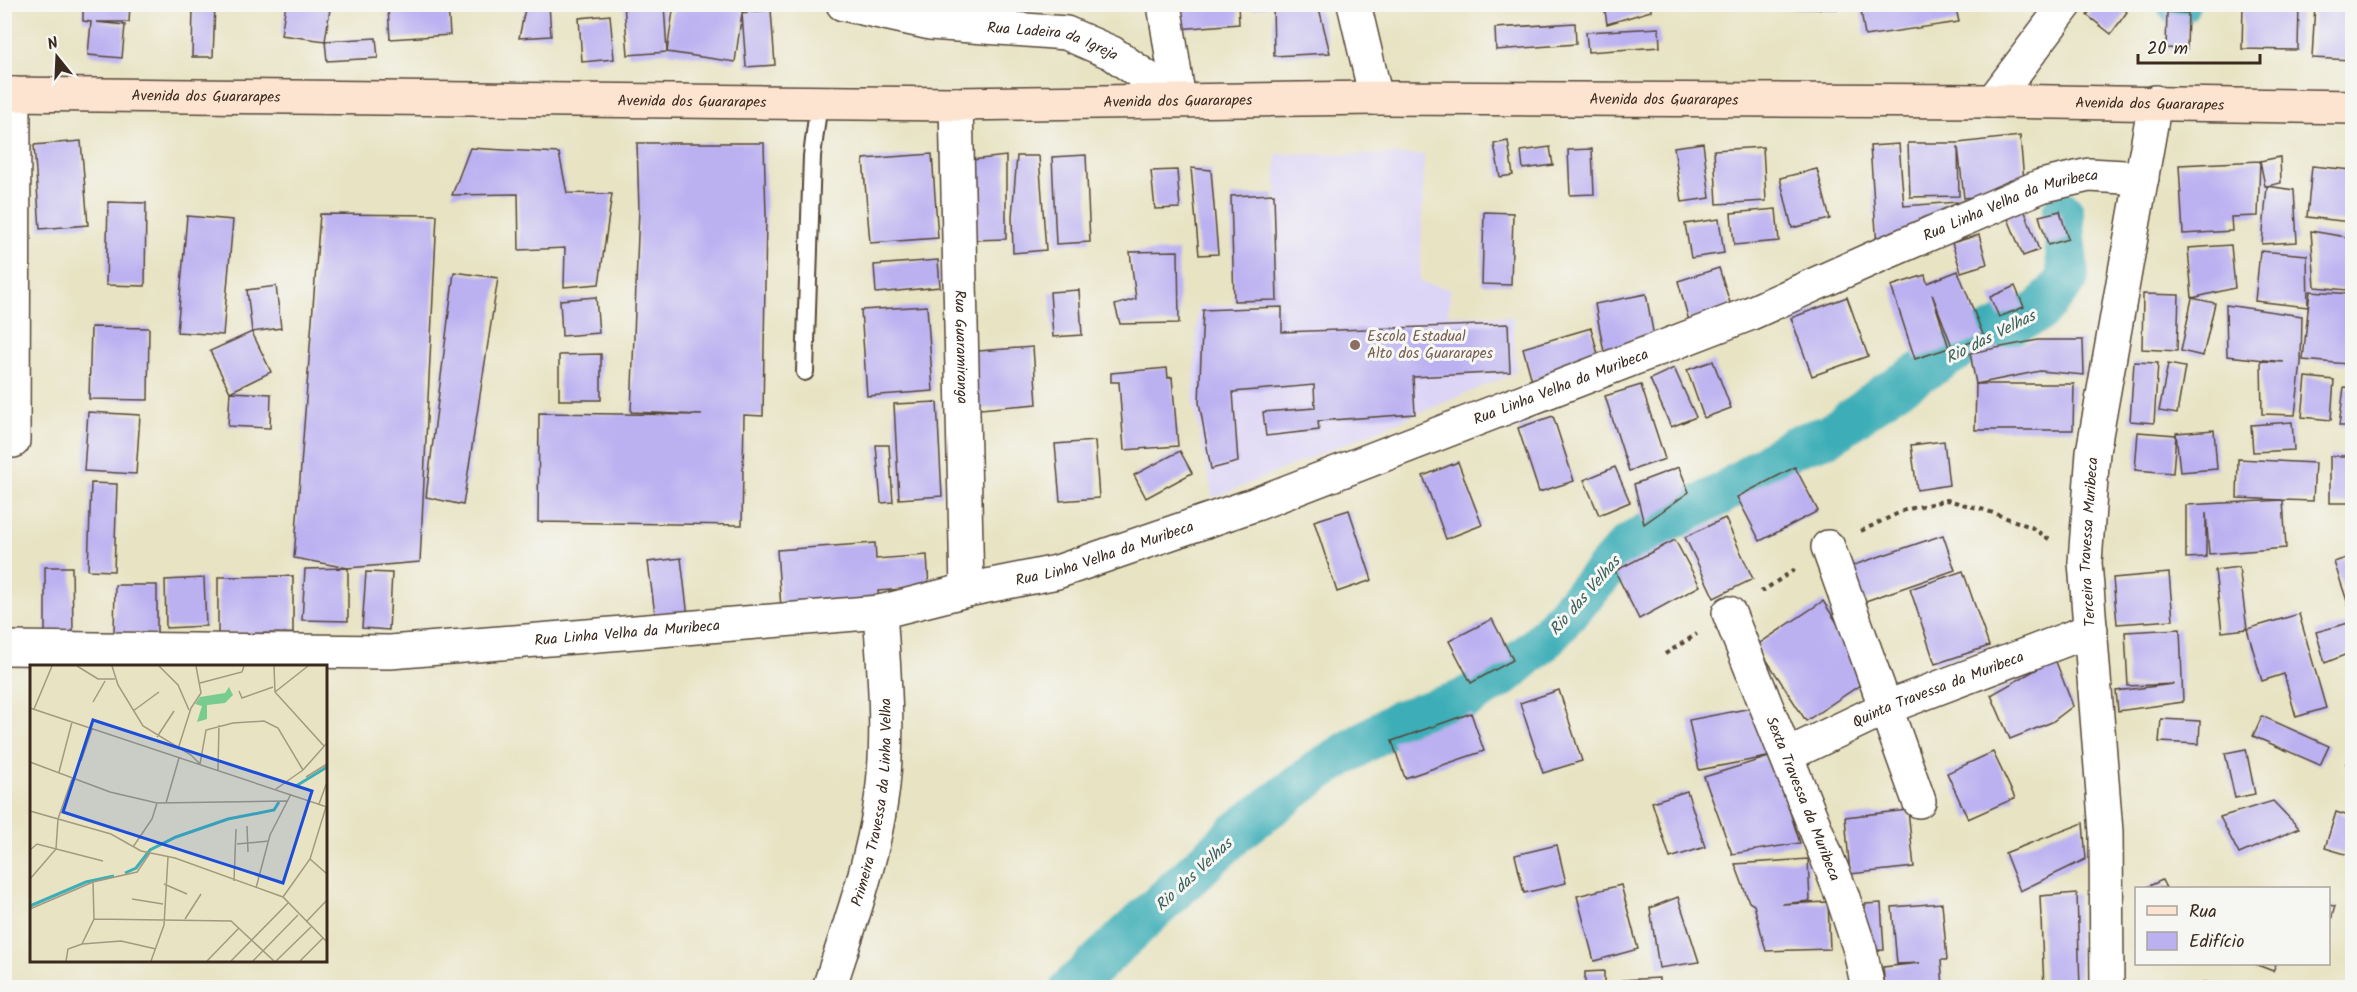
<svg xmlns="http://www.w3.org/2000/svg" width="2357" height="992" font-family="Kalam,sans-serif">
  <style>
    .built { fill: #ddd5f6 }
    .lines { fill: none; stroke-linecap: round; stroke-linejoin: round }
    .canal { stroke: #3eaeb7; stroke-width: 42 }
    .building { fill: #bbb1f1 }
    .lane-casing { stroke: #554637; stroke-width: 20 }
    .street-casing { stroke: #554637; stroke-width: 36 }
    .secondary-casing { stroke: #554637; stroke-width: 36 }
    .path { stroke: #554637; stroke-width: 4; stroke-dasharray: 4.5 4.5; stroke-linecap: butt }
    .lane { stroke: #fff; stroke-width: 16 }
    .street { stroke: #fff; stroke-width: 33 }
    .secondary { stroke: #fde4d1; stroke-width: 33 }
    .education-dot { fill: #8d6e63; stroke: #f6f6f2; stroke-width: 2 }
    .labels { text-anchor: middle; stroke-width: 6; stroke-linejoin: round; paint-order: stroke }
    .street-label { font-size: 15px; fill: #3b2a1e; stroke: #f6f6f2 }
    .education-label { font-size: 15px; fill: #785e54; stroke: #f6f6f2; text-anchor: start }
    .water-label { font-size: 16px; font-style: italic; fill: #3c5f5b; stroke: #f6f6f2 }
    .inset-river { fill: none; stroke: #3eaeb7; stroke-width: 3 }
    .inset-road { fill: none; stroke: #a39981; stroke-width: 1.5 }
    .view { fill: #1d4ed8; fill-opacity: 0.15; stroke: #1d4ed8; stroke-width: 3 }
    .inset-edge { fill: none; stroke: #3b2a1e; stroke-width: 3 }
  </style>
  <rect width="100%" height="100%" fill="#f6f6f2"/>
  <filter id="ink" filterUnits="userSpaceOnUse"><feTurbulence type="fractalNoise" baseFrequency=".0167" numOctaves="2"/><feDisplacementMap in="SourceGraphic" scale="12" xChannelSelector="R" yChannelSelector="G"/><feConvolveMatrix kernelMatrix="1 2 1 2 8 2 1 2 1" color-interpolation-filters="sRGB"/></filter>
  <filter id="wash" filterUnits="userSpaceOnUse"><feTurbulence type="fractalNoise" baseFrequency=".008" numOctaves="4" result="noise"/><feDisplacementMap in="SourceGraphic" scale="24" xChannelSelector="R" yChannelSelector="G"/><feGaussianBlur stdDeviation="1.35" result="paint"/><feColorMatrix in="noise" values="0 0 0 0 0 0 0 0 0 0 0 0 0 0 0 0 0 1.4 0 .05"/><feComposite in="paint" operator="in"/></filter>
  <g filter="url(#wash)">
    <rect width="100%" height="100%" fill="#e8e3c3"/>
    <polygon class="built" points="1276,154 1424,155 1420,282 1450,289 1448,314 1513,317 1516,373 1213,498 1193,403 1198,306 1277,303"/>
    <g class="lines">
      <g class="canal">
        <polyline points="2178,5 2179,4"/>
        <polyline points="1071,988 1237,832 1322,768 1399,721 1461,701 1503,676 1541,643 1627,546 1668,521 1720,495 1793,447 1830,435 1887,393 1971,342 2040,311 2068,278 2063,212"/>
      </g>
    </g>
    <g id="blocks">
      <g class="building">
        <polygon points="83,4 130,4 129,22 96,22 125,25 122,58 88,55 91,22 83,21"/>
        <polygon points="193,4 215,4 213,57 192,57"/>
        <polygon points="286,4 330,9 325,41 281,35"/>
        <polygon points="526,4 549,4 551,36 519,38"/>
        <polygon points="624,4 664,4 667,52 628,55"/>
        <polygon points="674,4 740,4 744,5 742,13 771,10 775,65 746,67 742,13 735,62 667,52"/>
        <polygon points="1176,4 1238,4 1239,24 1178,29"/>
        <polygon points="1252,4 1271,4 1271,5 1252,10"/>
        <polygon points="1273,4 1318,4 1330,53 1274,56"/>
        <polygon points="1604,4 1651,4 1651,11 1607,24"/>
        <polygon points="1660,4 1856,4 1857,9 1660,7"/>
        <polygon points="1860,4 1955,4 1959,22 1865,36"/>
        <polygon points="2095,4 2118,4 2127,12 2111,34 2087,15"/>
        <polygon points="2243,4 2299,4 2298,50 2242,49"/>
        <polygon points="2315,4 2352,4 2352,60 2312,58"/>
        <polygon points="448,5 450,35 390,39 388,9"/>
        <polygon points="2167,12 2188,13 2187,49 2166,48"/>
        <polygon points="610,15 614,59 582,62 579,18"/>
        <polygon points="1575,23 1576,44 1496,50 1495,28"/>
        <polygon points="1659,28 1660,47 1588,52 1586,32"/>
        <polygon points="376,38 378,58 327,61 325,41"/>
        <polygon points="2020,136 2025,191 1964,198 1958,147 1959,196 1910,197 1908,143 1958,143"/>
        <polygon points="81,141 88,225 40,229 34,145"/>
        <polygon points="1508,141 1513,175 1500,177 1494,144"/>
        <polygon points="637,143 764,143 766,215 763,416 744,415 742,525 538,522 539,413 702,415 631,412 639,209"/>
        <polygon points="1703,143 1710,198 1682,202 1674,147"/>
        <polygon points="1899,144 1904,206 1957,202 1957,217 1877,246 1870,146"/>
        <polygon points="1550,147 1553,165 1523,169 1521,151"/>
        <polygon points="1763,147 1766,201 1717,204 1714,150"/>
        <polygon points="470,148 559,153 567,193 612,194 599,284 564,287 565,248 519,250 518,194 452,195"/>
        <polygon points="1592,149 1594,194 1570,195 1568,150"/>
        <polygon points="932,154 938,238 870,243 863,159"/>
        <polygon points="1086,155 1090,242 1056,244 1052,157"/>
        <polygon points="1006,156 1006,239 974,240 972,160"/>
        <polygon points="1017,156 1039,156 1046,250 1013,253 1012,216"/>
        <polygon points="2280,157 2281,183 2267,186 2265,186 2260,161 2258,216 2231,217 2232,231 2183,234 2179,165 2260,161"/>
        <polygon points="2312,166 2352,170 2350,222 2307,217"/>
        <polygon points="1191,168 1211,170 1218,254 1199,255"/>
        <polygon points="1817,169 1830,219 1792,228 1780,178"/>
        <polygon points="1177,170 1180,208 1155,209 1151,171"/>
        <polygon points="2267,186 2294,190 2297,242 2262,244"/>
        <polygon points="1274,194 1277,300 1234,301 1231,196"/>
        <polygon points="108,202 146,203 145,286 106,285"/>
        <polygon points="1776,209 1779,241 1734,245 1731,213"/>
        <polygon points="2024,209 2039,250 2023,256 2007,216"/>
        <polygon points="2060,211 2068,239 2048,245 2039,216"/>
        <polygon points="1484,212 1513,213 1511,285 1482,284"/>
        <polygon points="320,214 437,215 420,562 348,568 294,558"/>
        <polygon points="187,216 233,220 223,335 177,332"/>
        <polygon points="1719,219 1724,253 1691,258 1685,224"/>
        <polygon points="2311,231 2352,238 2352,262 2347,290 2315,287"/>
        <polygon points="1979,235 1987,264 1961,272 1952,243"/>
        <polygon points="2231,245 2235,288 2192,298 2188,248"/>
        <polygon points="1178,251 1179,323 1120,324 1115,305 1136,299 1130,252"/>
        <polygon points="2260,251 2307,255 2308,307 2255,301"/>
        <polygon points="938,260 940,287 876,293 874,265"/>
        <polygon points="1719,268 1732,309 1689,321 1678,281"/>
        <polygon points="1958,271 1984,337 1953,349 1932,294 1949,348 1915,359 1891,286 1925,275 1927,283"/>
        <polygon points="454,272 498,278 463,505 426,497"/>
        <polygon points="276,286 281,328 252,332 247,290"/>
        <polygon points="2015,286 2024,307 1999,317 1990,297"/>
        <polygon points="1079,290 1082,335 1053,337 1050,292"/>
        <polygon points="2310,291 2352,294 2347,364 2303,360"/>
        <polygon points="1646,294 1655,342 1604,352 1595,304"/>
        <polygon points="2143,294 2179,295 2177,351 2142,349"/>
        <polygon points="596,297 599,333 562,336 560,300"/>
        <polygon points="1847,297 1868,356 1812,376 1791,318"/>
        <polygon points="2192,298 2215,303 2203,356 2181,351"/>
        <polygon points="2226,305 2302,316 2301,363 2295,415 2262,414 2261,361 2284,362 2227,356"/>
        <polygon points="927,306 933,391 867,396 861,310"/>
        <polygon points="1282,307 1282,332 1508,324 1510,372 1413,377 1415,414 1318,421 1319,430 1266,436 1263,412 1315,408 1314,385 1233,392 1238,462 1211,469 1199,402 1203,310"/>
        <polygon points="91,327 149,328 148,400 89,399"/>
        <polygon points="1591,328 1600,362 1532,381 1523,348"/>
        <polygon points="252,332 271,372 230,392 271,394 270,428 228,426 230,392 210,351"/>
        <polygon points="2038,340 2083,340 2084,375 2040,371 1976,384 1970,353"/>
        <polygon points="1033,347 1037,404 969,410 965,352"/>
        <polygon points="601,354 601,400 559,400 559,355"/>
        <polygon points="1713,361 1731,408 1704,418 1687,370"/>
        <polygon points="2134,362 2158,363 2154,423 2130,421"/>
        <polygon points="2168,364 2185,367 2177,414 2159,411"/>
        <polygon points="1167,368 1168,378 1172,377 1178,446 1124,450 1119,382 1111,382 1111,373"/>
        <polygon points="1674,368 1696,417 1671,427 1650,379"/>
        <polygon points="2306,377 2334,380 2331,420 2302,417"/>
        <polygon points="1976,384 2074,384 2073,430 1975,430"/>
        <polygon points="1641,385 1665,459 1629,471 1605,396"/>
        <polygon points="2344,387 2352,388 2352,426 2339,426"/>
        <polygon points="937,402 942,496 899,499 894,404"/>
        <polygon points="88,412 140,415 136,474 84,471"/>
        <polygon points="1553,416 1574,481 1539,492 1518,428"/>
        <polygon points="2292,422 2294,450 2253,452 2251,425"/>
        <polygon points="2214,430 2217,469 2180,472 2176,433"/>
        <polygon points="2138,432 2176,435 2173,473 2135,470"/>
        <polygon points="1095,441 1099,498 1060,501 1055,444"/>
        <polygon points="1944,441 1949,485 1917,490 1911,445"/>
        <polygon points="876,445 889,445 893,502 881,503"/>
        <polygon points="1180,451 1192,473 1146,498 1134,475"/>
        <rect x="2330" y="456" width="22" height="47"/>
        <polygon points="2238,459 2315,463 2313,501 2283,500 2286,548 2209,554 2206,513 2206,557 2186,558 2186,505 2283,500 2237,498"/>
        <polygon points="1458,462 1482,525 1446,539 1423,476"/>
        <polygon points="1615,467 1630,502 1599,515 1584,480"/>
        <polygon points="1679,467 1689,492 1644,524 1634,484"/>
        <polygon points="1795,467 1818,511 1760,541 1737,497"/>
        <polygon points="91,483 117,484 114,571 88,570"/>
        <polygon points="1349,510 1372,580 1337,592 1314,521"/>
        <polygon points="1725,518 1753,579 1714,598 1685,537"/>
        <polygon points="1943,535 1955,570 1854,605 1842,569"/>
        <polygon points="1675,540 1700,586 1639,619 1615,571"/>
        <polygon points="875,543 876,559 927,555 929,587 878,591 879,603 781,608 777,550"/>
        <polygon points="2352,556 2352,616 2334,562"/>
        <polygon points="681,558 688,617 656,622 648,562"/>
        <polygon points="45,567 72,567 73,632 45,632"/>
        <polygon points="2239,567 2247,629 2222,632 2215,570"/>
        <polygon points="348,568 348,621 302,620 305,569"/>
        <polygon points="1963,571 1989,646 1935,664 1910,589"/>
        <polygon points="366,572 392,573 389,630 362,628"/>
        <polygon points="2169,573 2173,620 2117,624 2113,578"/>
        <polygon points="293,576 293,633 218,634 218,577"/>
        <polygon points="204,578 206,626 166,628 165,580"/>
        <polygon points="115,585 157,585 157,635 114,634"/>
        <polygon points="1823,601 1872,677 1806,721 1757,645"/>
        <polygon points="2299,614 2326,708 2296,717 2284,674 2262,681 2247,629"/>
        <polygon points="1492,619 1513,660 1471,683 1449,641"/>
        <polygon points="2352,622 2352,652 2325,663 2316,632"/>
        <polygon points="2180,629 2183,702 2118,711 2116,691 2174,684 2128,686 2125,632"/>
        <polygon points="2055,659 2073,706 2052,722 2010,739 1991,695"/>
        <polygon points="1559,690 1582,761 1543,773 1520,703"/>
        <polygon points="1762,706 1772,756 1800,843 1732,854 1704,777 1772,756 1699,770 1689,720"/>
        <polygon points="1471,713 1484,751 1405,778 1392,741"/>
        <polygon points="2262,716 2329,746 2320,765 2253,736"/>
        <polygon points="2161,719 2200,721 2199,744 2159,742"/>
        <polygon points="2246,749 2255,794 2235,798 2225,753"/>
        <polygon points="1993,752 2015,798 1968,819 1947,773"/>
        <polygon points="2352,761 2352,782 2346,763"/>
        <polygon points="1687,791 1705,847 1670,858 1652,802"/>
        <polygon points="2273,801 2299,828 2239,854 2220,817"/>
        <polygon points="1908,810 1914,867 1850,874 1845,817"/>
        <polygon points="2336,812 2352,817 2352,856 2325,848"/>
        <polygon points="2083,823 2086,859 2020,891 2005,853"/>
        <polygon points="1557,845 1566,883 1524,893 1515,855"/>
        <polygon points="1808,859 1810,901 1782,904 1828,902 1830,949 1766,951 1754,905 1749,902 1735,864"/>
        <polygon points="2162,880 2166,888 2145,888"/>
        <polygon points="1621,885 1638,949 1594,961 1577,896"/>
        <polygon points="2077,893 2080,988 2044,988 2040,896"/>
        <polygon points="1678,897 1699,962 1659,968 1650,908"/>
        <polygon points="1881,903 1884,950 1866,951 1865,904"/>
        <polygon points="1942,903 1947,960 1941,960 1943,988 1885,988 1883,967 1920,963 1897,964 1892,907"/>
        <polygon points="2328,905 2335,906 2329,927 2328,927"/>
        <polygon points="2255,964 2276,964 2273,971"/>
        <polygon points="1604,971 1604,988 1585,988 1585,972"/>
        <polygon points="1659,978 1659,988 1622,988 1622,980"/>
        <polygon points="2203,982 2231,986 2231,988 2202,988"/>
      </g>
    </g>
  </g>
  <g filter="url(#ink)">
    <use href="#blocks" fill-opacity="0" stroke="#554637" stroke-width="1.5"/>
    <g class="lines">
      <g class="lane-casing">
        <polyline id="lane" points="805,372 812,156 819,102"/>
      </g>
      <g class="street-casing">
        <g id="street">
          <path id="s1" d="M843 4 930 23 1066 33 1112 53 1179 100"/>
          <polyline points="1164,4 1179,100"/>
          <polyline points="1354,4 1376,98"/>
          <polyline points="1993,101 2066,4"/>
          <path id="s2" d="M956 104 967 590"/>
          <polyline points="13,441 14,94"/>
          <polyline points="1828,547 1919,801"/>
          <path id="s3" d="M1729 613 1842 895 1860 950 1868 988"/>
          <path id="s4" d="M4 648 390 652 880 612 967 590 1057 572 1256 504 1749 314 1878 256 2041 186 2089 175 2142 178"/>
          <path id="s5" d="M1787 755 1885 708 2091 630"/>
          <path id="s6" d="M829 988C850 925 876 851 883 785 889 728 884 670 880 612"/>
          <path id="s7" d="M2107 988 2106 832 2085 562 2093 452 2155 102"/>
        </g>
      </g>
      <g class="secondary-casing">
        <g id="secondary">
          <path id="s8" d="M4 94 956 104 1376 98 1993 101 2352 107"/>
        </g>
      </g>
      <g class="path">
        <polyline points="1861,531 1905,510 1947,500 1985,510 2031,527 2049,539"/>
        <polyline points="1761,592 1797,568"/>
        <polyline points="1665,654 1697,634"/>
      </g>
      <use href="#lane" class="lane"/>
      <use href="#street" class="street"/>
      <use href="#secondary" class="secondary"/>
    </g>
  </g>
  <circle class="education-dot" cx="1355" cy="345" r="6"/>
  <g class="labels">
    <g class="street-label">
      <text dy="5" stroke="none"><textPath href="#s1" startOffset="214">Rua Ladeira da Igreja</textPath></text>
      <text dy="5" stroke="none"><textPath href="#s8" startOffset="202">Avenida dos Guararapes</textPath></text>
      <text dy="5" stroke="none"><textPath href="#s8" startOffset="1660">Avenida dos Guararapes</textPath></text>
      <text dy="5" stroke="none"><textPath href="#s8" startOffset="1174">Avenida dos Guararapes</textPath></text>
      <text dy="5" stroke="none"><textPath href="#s8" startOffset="688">Avenida dos Guararapes</textPath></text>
      <text dy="5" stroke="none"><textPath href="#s8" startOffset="2146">Avenida dos Guararapes</textPath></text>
      <text dy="5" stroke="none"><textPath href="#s4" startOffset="2082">Rua Linha Velha da Muribeca</textPath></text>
      <text dy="5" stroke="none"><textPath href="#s2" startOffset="243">Rua Guaramiranga</textPath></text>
      <text dy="5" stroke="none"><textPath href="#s4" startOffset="1596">Rua Linha Velha da Muribeca</textPath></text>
      <text dy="5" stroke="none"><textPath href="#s7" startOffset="447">Terceira Travessa Muribeca</textPath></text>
      <text dy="5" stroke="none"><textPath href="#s4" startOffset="1110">Rua Linha Velha da Muribeca</textPath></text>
      <text dy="5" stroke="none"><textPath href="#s4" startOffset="624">Rua Linha Velha da Muribeca</textPath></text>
      <text dy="5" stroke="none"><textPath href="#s5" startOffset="165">Quinta Travessa da Muribeca</textPath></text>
      <text dy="5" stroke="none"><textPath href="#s3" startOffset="200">Sexta Travessa da Muribeca</textPath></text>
      <text dy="5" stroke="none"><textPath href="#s6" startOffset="192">Primeira Travessa da Linha Velha</textPath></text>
    </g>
    <g class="education-label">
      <text x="1367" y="341">Escola Estadual<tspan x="1367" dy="17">Alto dos Guararapes</tspan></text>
    </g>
    <g class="water-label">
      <text transform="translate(1990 336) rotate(-27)" y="6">Rio das Velhas</text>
      <text transform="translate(1584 595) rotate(-49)" y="6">Rio das Velhas</text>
      <text transform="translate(1193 874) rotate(-43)" y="6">Rio das Velhas</text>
    </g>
  </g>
  <g transform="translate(30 665)">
    <rect width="297" height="297" fill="#e8e3c3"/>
    <path d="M199 22 203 30 195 38 177 40V54L167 57 172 41 165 39 170 32 195 28Z" fill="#78cc8f"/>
    <path class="inset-river" d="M266 121 297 102M95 208 106 203 120 185 146 172 198 154 244 145 249 137M0 241 56 217 84 211"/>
    <path class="inset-road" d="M47 1 68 14H85M82 1 88 20 113 61 161 90 170 99M129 1 148 20 159 45M244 1 245 27 294 81M170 18 212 7 214 1M209 26 212 33 243 22M245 27 278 1M63 37 75 16M0 43 297 142M4 44 22 1M103 46 129 27M127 72 144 46M148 84 161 43 171 28 166 1M51 96 62 64M0 97 80 127 127 138 257 136M170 99 176 65 203 58 234 56 248 63 273 105M188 105 189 60M29 107 42 57M276 112 297 99M246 124 273 105 297 78M136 138 149 93M289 139 297 117M0 146 81 169 111 186 145 193 253 232 297 277M217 161 218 187M207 179 239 176M103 182 122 154 127 138M0 185 7 179 73 196M280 194 297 209M0 214 26 184 28 154 42 114M204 216 206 164M134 219 157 229M226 223 240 170 261 129M253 232 280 194 296 142M102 234 133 239M0 244 63 217 107 207 120 188M64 254 201 256 244 296M155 254 171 229M276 257 297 235M52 279 64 254 63 217M36 296 38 284 52 279 91 276 126 284M121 296 134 260 138 192M177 296 209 263M201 296 259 237M223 296 268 250M246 296 281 262M270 296 293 273"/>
    <path class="view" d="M63 55 282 126 253 218 33 147Z"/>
    <rect width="297" height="297" class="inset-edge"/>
  </g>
  <rect width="2357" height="992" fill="none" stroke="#f6f6f2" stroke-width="24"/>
  <rect x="2135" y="887" width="195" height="78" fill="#f6f6f2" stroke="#aba49d" stroke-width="1.5"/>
  <rect x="2147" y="906" width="30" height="9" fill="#fde4d1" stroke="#aba49d" stroke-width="1.5"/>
  <text x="2189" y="917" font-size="18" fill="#3b2a1e">Rua</text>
  <rect x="2147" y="932" width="30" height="18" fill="#bbb1f1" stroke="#aba49d" stroke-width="1.5"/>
  <text x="2189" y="947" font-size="18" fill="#3b2a1e">Edifício</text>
  <g transform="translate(57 57) rotate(342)" stroke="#f6f6f2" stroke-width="4.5" paint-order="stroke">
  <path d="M0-4.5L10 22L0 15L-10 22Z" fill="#3b2a1e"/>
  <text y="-9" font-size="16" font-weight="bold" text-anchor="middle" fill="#3b2a1e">N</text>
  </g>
  <path d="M2138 54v9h122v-9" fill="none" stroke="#3b2a1e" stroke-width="3"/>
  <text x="2147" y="54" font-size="18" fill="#3b2a1e" stroke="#f6f6f2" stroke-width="4.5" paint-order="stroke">20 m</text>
</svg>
